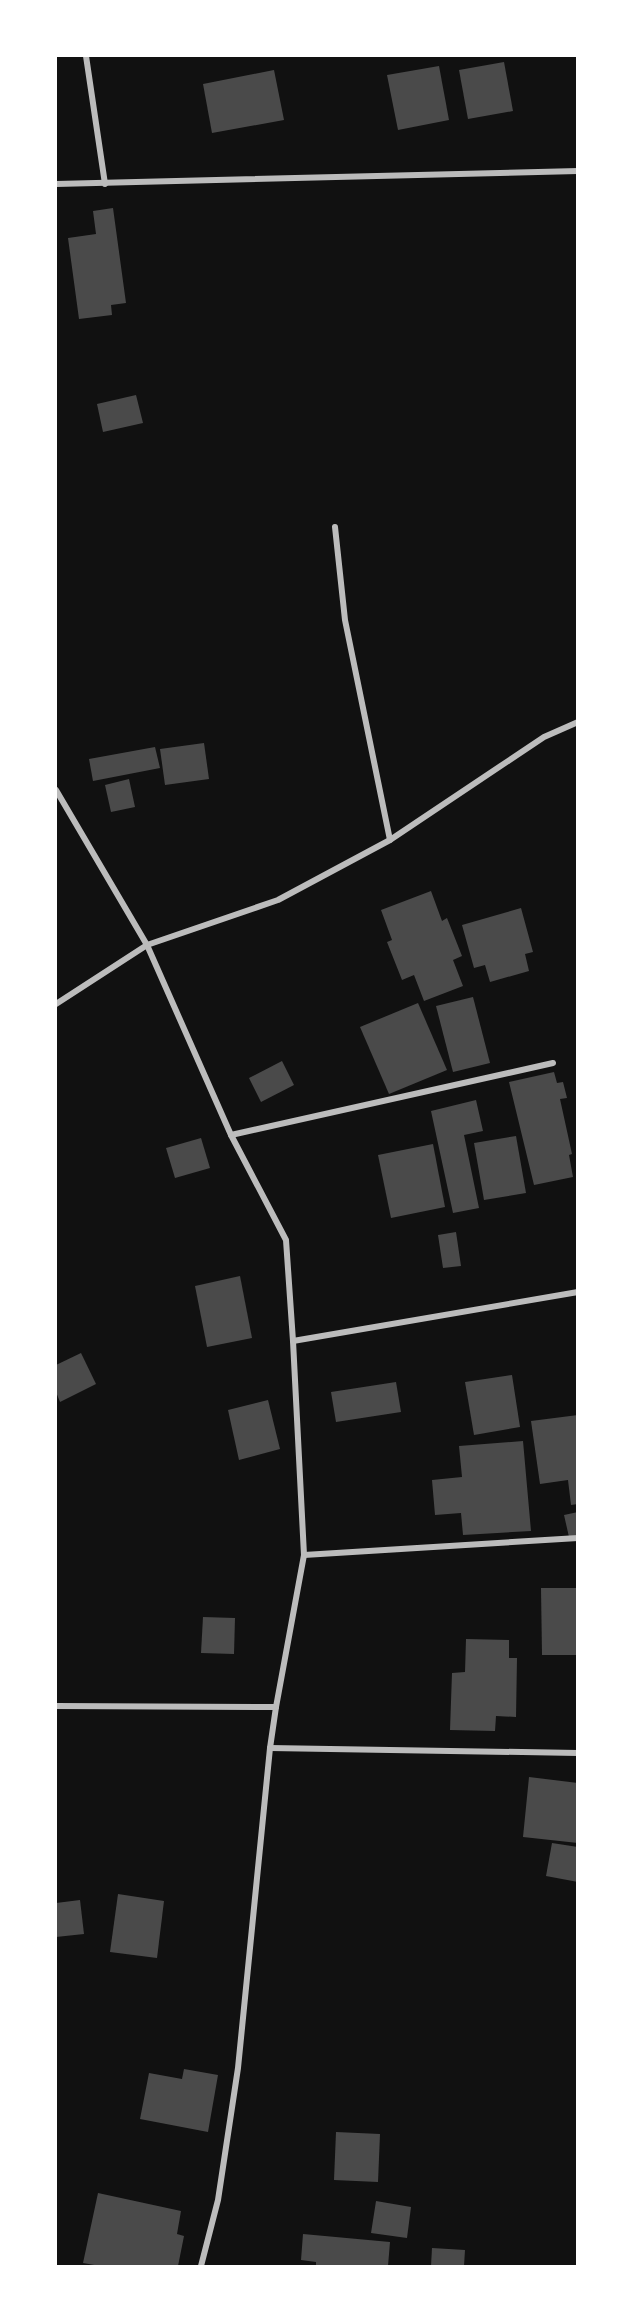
<svg xmlns="http://www.w3.org/2000/svg" width="633" height="2322" font-family="'IBM Plex Serif',serif">
  <style>
    .building { fill: #4a4a4a }
    .lines { fill: none; stroke-linecap: round; stroke-linejoin: round }
    .minor { stroke: #bcbcbc; stroke-width: 6 }
  </style>
  <rect width="100%" height="100%" fill="#111"/>
  <g class="building">
    <polygon points="504,62 513,111 468,119 459,70"/>
    <polygon points="439,66 449,120 398,130 387,75"/>
    <polygon points="274,70 284,120 212,133 203,84"/>
    <polygon points="113,208 126,303 111,305 112,315 79,319 68,238 96,234 93,211"/>
    <polygon points="136,395 143,423 103,432 97,404"/>
    <polygon points="204,743 209,779 165,785 160,749"/>
    <polygon points="155,747 160,768 93,781 89,759"/>
    <polygon points="129,779 135,807 111,812 105,785"/>
    <polygon points="431,891 442,921 447,918 462,956 453,960 463,986 424,1001 414,975 402,980 387,942 392,940 381,910"/>
    <polygon points="521,908 533,952 525,954 529,971 490,982 485,965 474,968 462,925"/>
    <polygon points="473,997 490,1063 453,1072 436,1006"/>
    <polygon points="418,1003 447,1070 389,1094 360,1027"/>
    <polygon points="282,1061 294,1085 261,1102 249,1078"/>
    <polygon points="554,1072 557,1083 563,1082 567,1098 560,1099 572,1154 569,1155 573,1177 534,1185 509,1082"/>
    <polygon points="476,1100 483,1131 464,1135 479,1208 453,1213 431,1111"/>
    <polygon points="516,1136 526,1193 484,1200 474,1143"/>
    <polygon points="201,1138 210,1168 175,1178 166,1148"/>
    <polygon points="433,1144 445,1207 391,1218 378,1155"/>
    <polygon points="456,1232 461,1266 443,1268 438,1235"/>
    <polygon points="240,1276 252,1338 207,1347 195,1286"/>
    <polygon points="81,1353 96,1384 60,1402 56,1392 56,1365"/>
    <polygon points="512,1375 520,1427 474,1435 465,1382"/>
    <polygon points="396,1382 401,1412 336,1422 331,1392"/>
    <polygon points="268,1400 280,1449 239,1460 228,1410"/>
    <polygon points="578,1415 578,1504 571,1505 568,1480 540,1484 531,1421"/>
    <polygon points="523,1441 531,1531 463,1535 461,1513 435,1515 432,1480 462,1477 459,1446"/>
    <polygon points="578,1512 578,1535 569,1537 564,1515"/>
    <polygon points="541,1588 578,1588 578,1655 542,1655"/>
    <polygon points="203,1617 235,1618 234,1654 201,1653"/>
    <polygon points="466,1639 509,1640 509,1658 517,1658 516,1717 496,1716 495,1731 450,1730 452,1673 465,1672"/>
    <polygon points="529,1777 578,1783 578,1843 523,1837"/>
    <polygon points="552,1843 578,1847 578,1882 546,1876"/>
    <polygon points="118,1894 164,1901 157,1958 110,1952"/>
    <polygon points="80,1900 84,1934 56,1937 56,1903"/>
    <polygon points="184,2069 218,2075 208,2132 140,2119 149,2073 182,2079"/>
    <polygon points="336,2132 380,2134 378,2182 334,2180"/>
    <polygon points="98,2193 181,2211 177,2234 184,2236 178,2266 100,2266 83,2263"/>
    <polygon points="376,2201 411,2207 407,2238 371,2233"/>
    <polygon points="303,2234 390,2242 388,2266 316,2266 316,2262 301,2260"/>
    <polygon points="432,2248 465,2250 464,2266 431,2266"/>
  </g>
  <g class="lines">
    <g class="minor">
      <polyline points="86,56 105,184"/>
      <polyline points="56,184 578,171"/>
      <polyline points="335,527 345,620 390,840"/>
      <polyline points="56,790 147,945 231,1135 286,1240 293,1341 304,1555 276,1707 270,1748 238,2068 218,2200 201,2266"/>
      <polyline points="56,1004 147,945 278,900 390,840 544,737 578,722"/>
      <polyline points="231,1135 553,1063"/>
      <polyline points="293,1341 578,1292"/>
      <polyline points="304,1555 578,1538"/>
      <polyline points="56,1706 276,1707"/>
      <polyline points="270,1748 578,1753"/>
    </g>
  </g>
  <rect width="633" height="2322" fill="none" stroke="#ffffff" stroke-width="114"/>
</svg>
